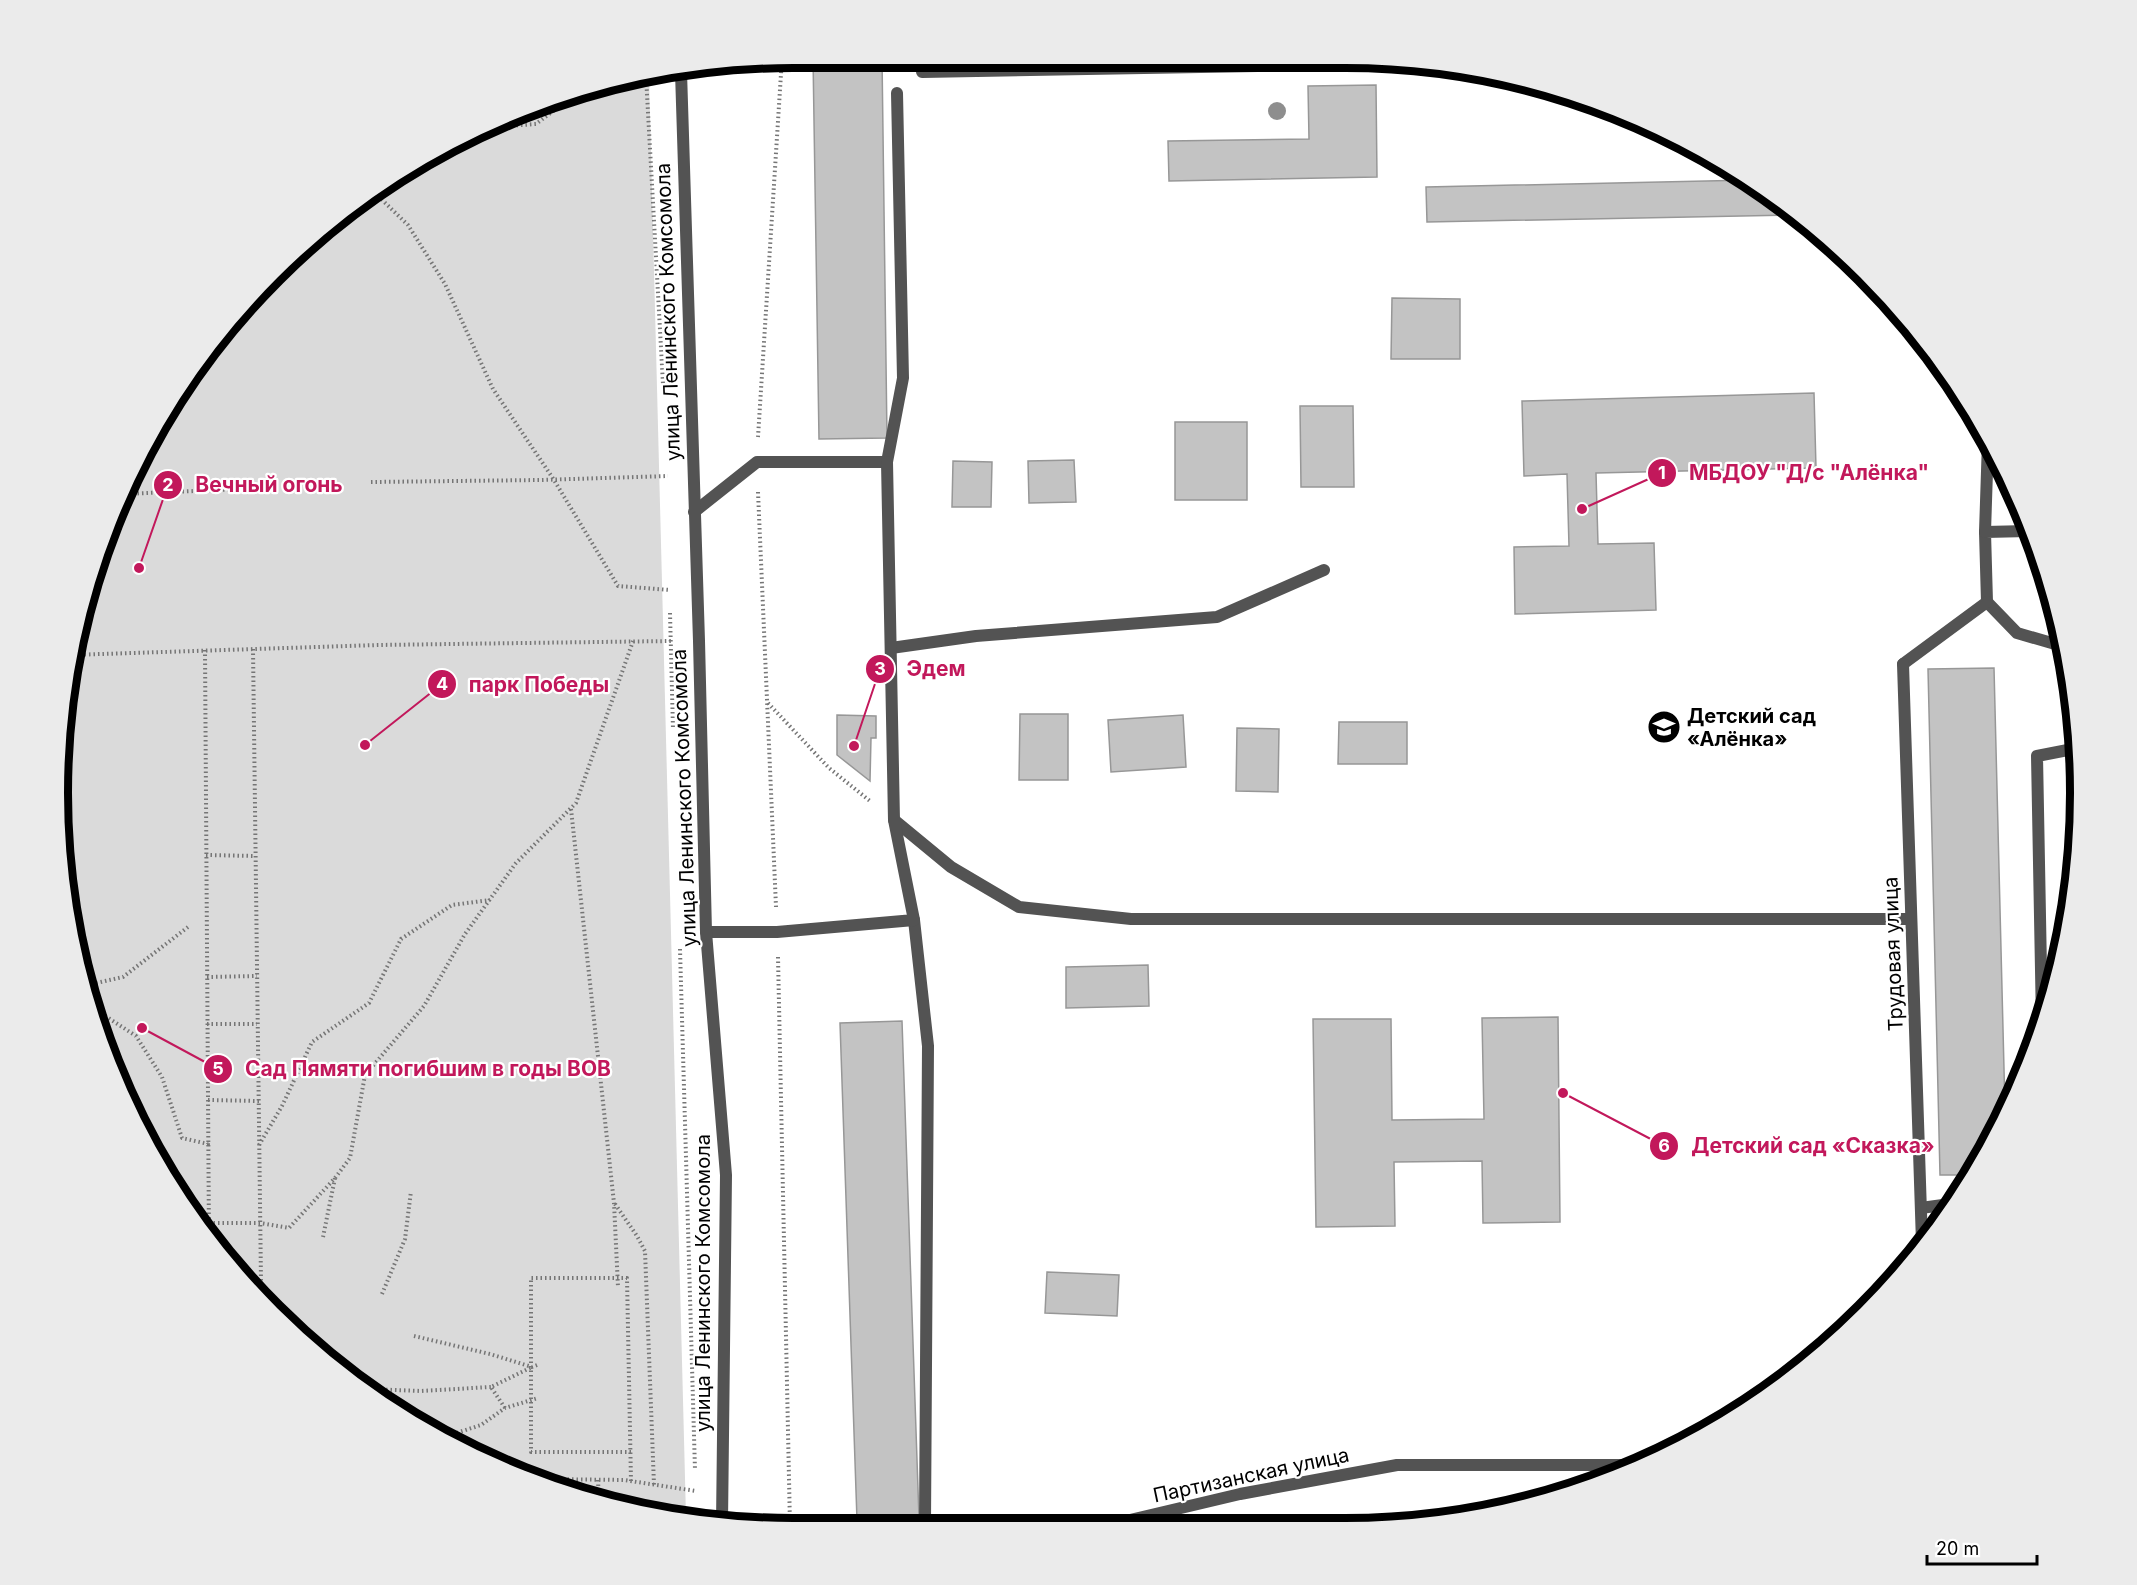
<svg xmlns="http://www.w3.org/2000/svg" width="2137" height="1585" font-family="Inter,sans-serif">
  <style>
    .green { fill: #dadada }
    .building { fill: #c3c3c3; stroke: #979797; stroke-width: 1.5 }
    .lines { fill: none; stroke-linecap: round; stroke-linejoin: round }
    .path { stroke: #757575; stroke-width: 4; stroke-dasharray: 1.5 3; stroke-linecap: butt }
    .service { stroke: #535353; stroke-width: 12 }
    .minor { stroke: #535353; stroke-width: 12 }
    .tree { fill: #8e8e8e }
    .labels { text-anchor: middle; stroke-width: 4.5; stroke-linejoin: round; paint-order: stroke }
    .street-label { font-size: 20px; fill: #000; stroke: #fff }
    .poi-label { font-size: 20px; font-weight: bold; fill: #000; stroke: #fff; text-anchor: start }
    .rim { fill: none; stroke: #000; stroke-width: 8 }
    .leader { fill: none; stroke: #c2185b; stroke-width: 2 }
    .callout-dot { fill: #c2185b; stroke: #fff; stroke-width: 2 }
    .mark-label { font-size: 18px; text-anchor: middle; font-weight: bold; fill: #fff }
    .callout-label { font-size: 21px; text-anchor: middle; font-weight: bold; fill: #c2185b; stroke: #fff; stroke-width: 4.5; stroke-linejoin: round; paint-order: stroke }
  </style>
  <rect width="100%" height="100%" fill="#fff"/>
  <polygon class="green" points="649,76 686,1517 602,1503 425,1430 308,1346 209,1240 113,1074 82,983 59,841 71,649 133,467 181,384 272,273 424,156 602,82"/>
  <g class="building">
    <polygon points="813,57 882,57 887,438 819,439"/>
    <polygon points="1376,85 1377,177 1169,181 1168,141 1309,139 1308,86"/>
    <polygon points="1751,180 1794,215 1427,222 1426,187"/>
    <polygon points="1392,298 1460,299 1460,359 1391,359"/>
    <polygon points="1814,393 1816,468 1596,473 1598,544 1654,543 1656,610 1515,614 1514,547 1569,546 1567,474 1524,476 1522,401"/>
    <polygon points="1300,406 1353,406 1354,487 1301,487"/>
    <rect x="1175" y="422" width="72" height="78"/>
    <polygon points="1074,460 1076,502 1029,503 1028,461"/>
    <polygon points="953,461 992,462 991,507 952,507"/>
    <polygon points="1994,668 2005,1109 1981,1161 1971,1175 1940,1175 1928,669"/>
    <polygon points="1020,714 1068,714 1068,780 1019,780"/>
    <polygon points="837,715 876,716 876,738 871,738 870,781 837,755"/>
    <polygon points="1183,715 1186,767 1111,772 1108,720"/>
    <polygon points="1339,722 1407,722 1407,764 1338,764"/>
    <polygon points="1237,728 1279,729 1278,792 1236,791"/>
    <polygon points="1148,965 1149,1006 1066,1008 1066,967"/>
    <polygon points="1558,1017 1560,1222 1483,1223 1482,1161 1394,1162 1395,1226 1316,1227 1313,1019 1391,1019 1392,1120 1484,1119 1482,1018"/>
    <polygon points="902,1021 919,1518 857,1520 840,1023"/>
    <polygon points="1047,1272 1119,1275 1117,1316 1045,1313"/>
  </g>
  <g class="lines">
    <g class="path">
      <polyline points="646,76 663,384"/>
      <polyline points="494,127 536,124 578,92"/>
      <polyline points="375,193 408,225 445,284 493,389 554,480 618,586 670,590"/>
      <polyline points="758,437 782,58"/>
      <polyline points="371,482 540,480 668,476"/>
      <polyline points="758,492 776,907"/>
      <polyline points="124,494 265,488"/>
      <polyline points="670,613 673,729"/>
      <polyline points="253,649 261,1282"/>
      <polyline points="205,650 209,1240"/>
      <polyline points="71,655 378,645 671,641"/>
      <polyline points="768,703 829,768 870,801"/>
      <polyline points="571,809 614,1203 618,1287"/>
      <polyline points="206,855 255,856"/>
      <polyline points="680,949 695,1470"/>
      <polyline points="778,957 790,1526"/>
      <polyline points="207,977 257,976"/>
      <polyline points="83,986 123,977 188,927"/>
      <polyline points="90,1006 136,1036 162,1077 182,1138 208,1144 208,1142"/>
      <polyline points="207,1024 257,1024"/>
      <polyline points="208,1100 259,1101"/>
      <polyline points="259,1145 282,1106 312,1042 369,1003 401,939 452,905 490,900"/>
      <polyline points="615,1204 637,1236 645,1251 654,1485"/>
      <polyline points="209,1223 260,1223 289,1228 335,1178 350,1158 365,1075 424,1006 465,934 516,863 576,803 633,641"/>
      <polyline points="323,1237 335,1178"/>
      <polyline points="382,1294 405,1239 411,1191"/>
      <polyline points="414,1336 490,1354 532,1367 537,1365"/>
      <polyline points="368,1389 421,1391 491,1387"/>
      <polyline points="505,1408 491,1387 532,1367"/>
      <polyline points="444,1437 481,1425 505,1408 538,1398"/>
      <polyline points="631,1452 531,1452 531,1278 627,1278 631,1482"/>
      <polyline points="545,1479 624,1480 696,1491"/>
      <polyline points="598,1480 599,1502"/>
    </g>
    <g class="service">
      <polyline points="1368,64 1419,63"/>
      <polyline points="922,72 1368,64 1368,58"/>
      <polyline points="694,512 757,462 887,462 903,378 897,93"/>
      <polyline points="2028,531 1985,532 1987,602 2017,633 2062,646"/>
      <polyline points="1985,532 1988,441"/>
      <polyline points="891,648 976,636 1217,617 1324,570"/>
      <polyline points="1903,664 1987,602"/>
      <polyline points="894,820 951,867 1019,907 1131,919 1911,919"/>
      <polyline points="914,920 928,1046 925,1525"/>
      <polyline points="706,932 777,932 914,920 894,820 887,462"/>
      <polyline points="2042,1023 2037,756 2078,748"/>
      <polyline points="1921,1208 1950,1204"/>
      <polyline points="1113,1524 1240,1494 1397,1465 1638,1465"/>
    </g>
    <g class="minor">
      <polyline points="681,72 699,641 706,932 726,1175 722,1523"/>
      <polyline points="1903,664 1922,1243"/>
    </g>
  </g>
  <circle class="tree" cx="1277" cy="111" r="9"/>
  <defs>
    <g id="school-disc" transform="scale(1.725)"><circle r="9.5" fill="#000" stroke="#fff"/><path d="M0-5L7-2L0 1L-7-2ZM-4 1L0 2.5L4 1V4Q0 6-4 4Z" fill="#fff"/></g>
  </defs>
  <g fill-rule="evenodd">
    <use href="#school-disc" x="1664" y="727"/>
  </g>
  <g class="labels">
    <g class="street-label">
      <text transform="translate(668 312) rotate(-92)" y="7">улица Ленинского Комсомола</text>
      <text transform="translate(684 798) rotate(-92)" y="7">улица Ленинского Комсомола</text>
      <text transform="translate(1893 954) rotate(-92)" y="7">Трудовая улица</text>
      <text transform="translate(703 1283) rotate(-90)" y="7">улица Ленинского Комсомола</text>
      <text transform="translate(1251 1475) rotate(-12)" y="7">Партизанская улица</text>
    </g>
    <g class="poi-label">
      <text x="1687" y="723">Детский сад<tspan x="1687" dy="23">«Алёнка»</tspan></text>
    </g>
  </g>
  <path d="M0 0H2137V1585H0ZM793 68H1345A725 725 0 0 1 2070 793V793A725 725 0 0 1 1345 1518H793A725 725 0 0 1 68 793V793A725 725 0 0 1 793 68Z" fill="#ebebeb" fill-rule="evenodd"/>
  <path class="rim" d="M793 68H1345A725 725 0 0 1 2070 793V793A725 725 0 0 1 1345 1518H793A725 725 0 0 1 68 793V793A725 725 0 0 1 793 68Z"/>
  <path class="leader" d="M1582 509L1662 473M139 568L168 485M854 746L880 669M365 745L442 684M142 1028L218 1069M1563 1093L1664 1146"/>
  <g class="callout-dot">
    <circle cx="1582" cy="509" r="6"/>
    <circle cx="139" cy="568" r="6"/>
    <circle cx="854" cy="746" r="6"/>
    <circle cx="365" cy="745" r="6"/>
    <circle cx="142" cy="1028" r="6"/>
    <circle cx="1563" cy="1093" r="6"/>
    <circle cx="1662" cy="473" r="15"/>
    <circle cx="168" cy="485" r="15"/>
    <circle cx="880" cy="669" r="15"/>
    <circle cx="442" cy="684" r="15"/>
    <circle cx="218" cy="1069" r="15"/>
    <circle cx="1664" cy="1146" r="15"/>
  </g>
  <g class="mark-label">
    <text x="1662" y="479">1</text>
    <text x="168" y="491">2</text>
    <text x="880" y="675">3</text>
    <text x="442" y="690">4</text>
    <text x="218" y="1075">5</text>
    <text x="1664" y="1152">6</text>
  </g>
  <g class="callout-label">
    <text x="1809" y="480">МБДОУ "Д/с "Алёнка"</text>
    <text x="269" y="492">Вечный огонь</text>
    <text x="936" y="676">Эдем</text>
    <text x="539" y="692">парк Победы</text>
    <text x="428" y="1076">Сад Пямяти погибшим в годы ВОВ</text>
    <text x="1813" y="1153">Детский сад «Сказка»</text>
  </g>
  <path d="M1927 1555v9h110v-9" fill="none" stroke="#000000" stroke-width="3"/>
  <text x="1936" y="1555" font-size="18" fill="#000000" stroke="#ffffff" stroke-width="4.5" paint-order="stroke">20 m</text>
</svg>
